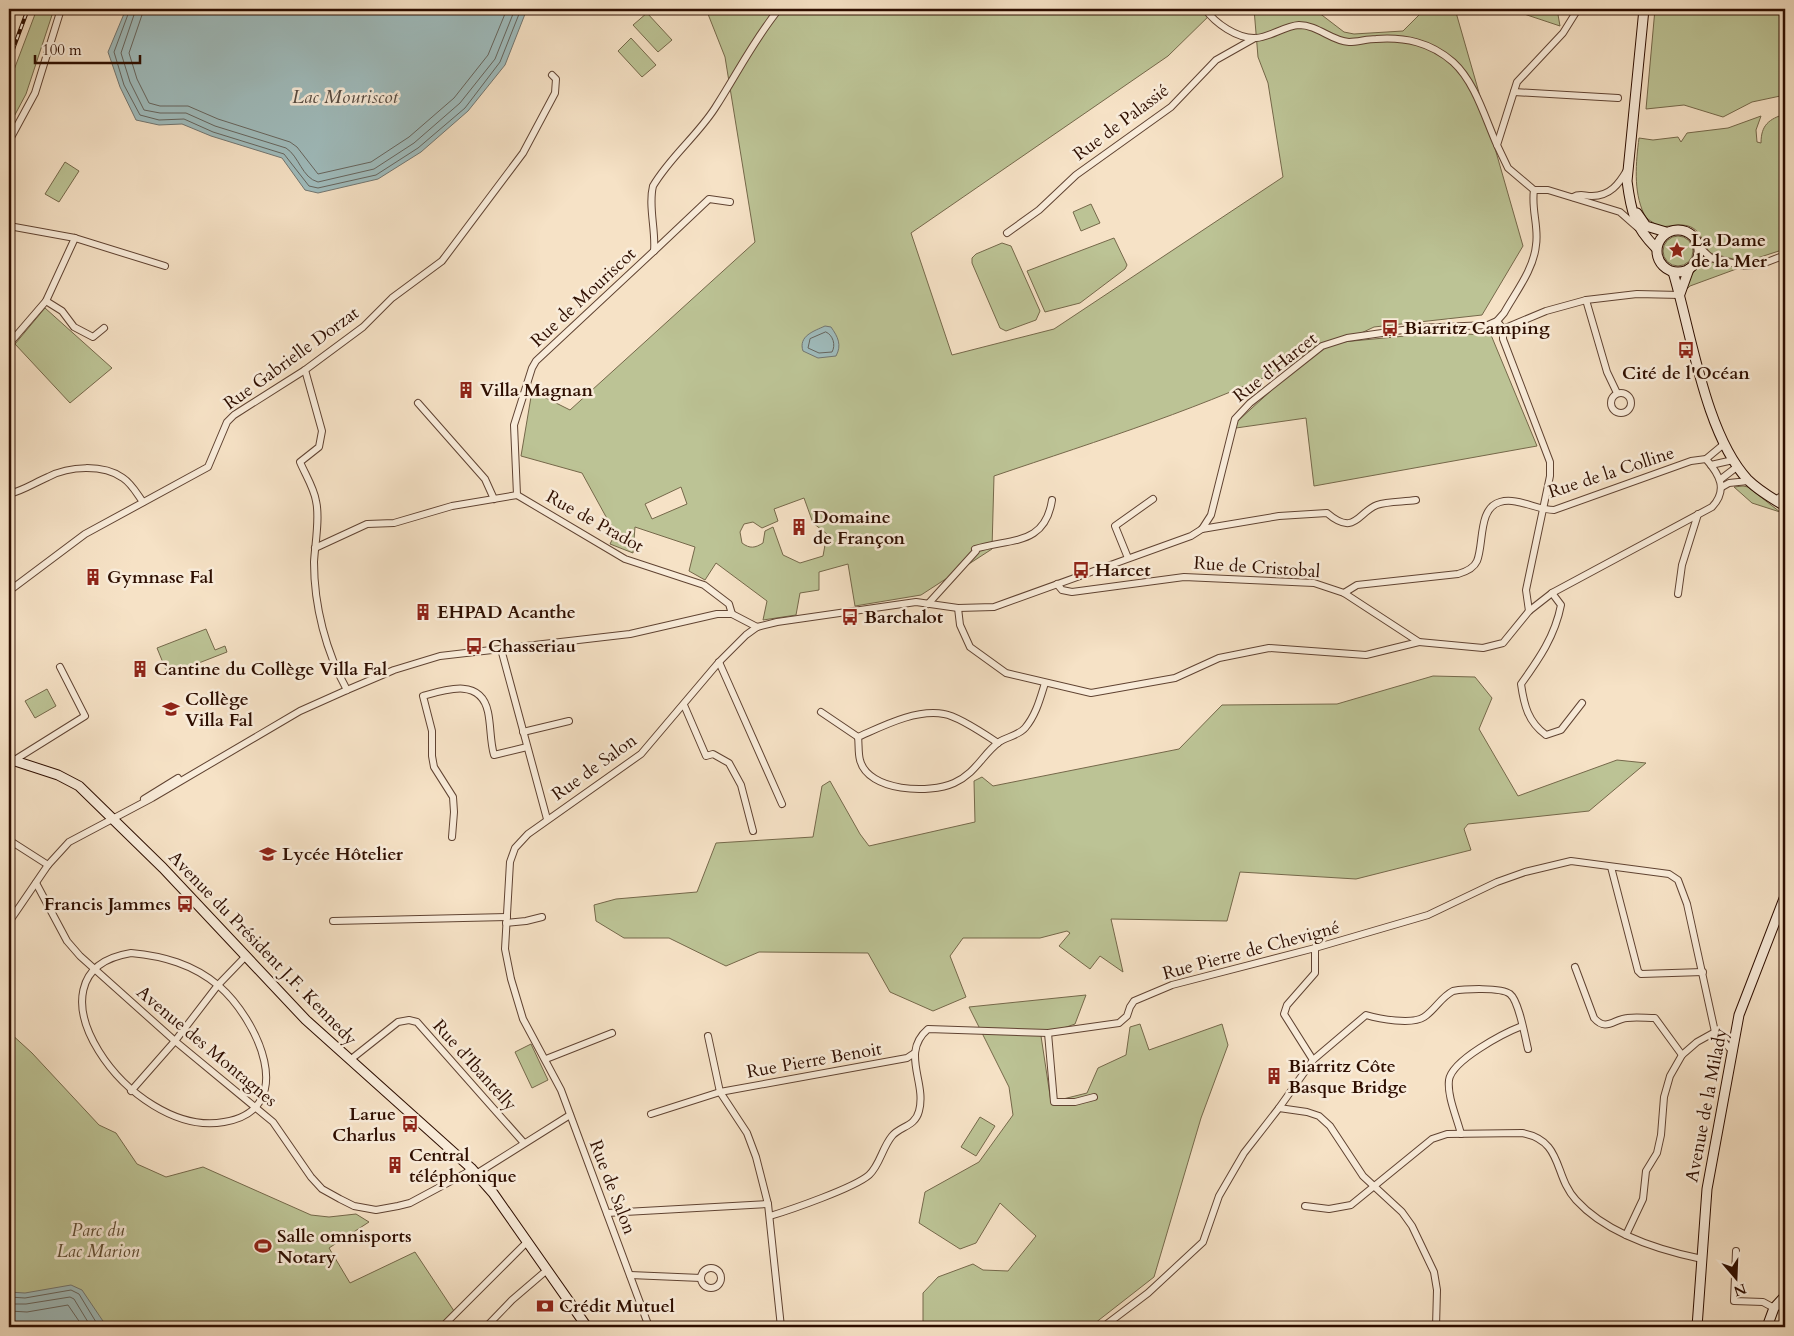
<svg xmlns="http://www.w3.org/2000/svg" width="1794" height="1336" font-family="Cardo,serif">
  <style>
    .green { fill: #bcc395; stroke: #75684a; fill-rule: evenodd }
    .water { fill: #9fbcbd; stroke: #727671 }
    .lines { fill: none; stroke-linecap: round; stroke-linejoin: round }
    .shore { stroke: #66655e; stroke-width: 1 }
    .street-casing { stroke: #604332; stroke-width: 8 }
    .secondary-casing { stroke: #2e0e00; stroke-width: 11 }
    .street { stroke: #f9ecda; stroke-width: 6 }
    .secondary { stroke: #f9ecda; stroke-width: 9 }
    .rail-casing { stroke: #2e0e00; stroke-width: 4 }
    .rail { stroke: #f9ecda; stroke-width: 2; stroke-dasharray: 5.5; stroke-linecap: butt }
    .labels { text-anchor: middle; stroke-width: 5; stroke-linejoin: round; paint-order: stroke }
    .street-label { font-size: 18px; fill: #2e0e00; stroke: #f9ecda }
    .poi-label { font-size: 18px; font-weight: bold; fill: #2e0e00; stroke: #f9ecda; text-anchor: start }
    .park-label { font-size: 18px; font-style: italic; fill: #604d34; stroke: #f9ecda }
    .water-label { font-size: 19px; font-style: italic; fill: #564b42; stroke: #f9ecda }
  </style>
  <rect width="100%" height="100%" fill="#f6e2c6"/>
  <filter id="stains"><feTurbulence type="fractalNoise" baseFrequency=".004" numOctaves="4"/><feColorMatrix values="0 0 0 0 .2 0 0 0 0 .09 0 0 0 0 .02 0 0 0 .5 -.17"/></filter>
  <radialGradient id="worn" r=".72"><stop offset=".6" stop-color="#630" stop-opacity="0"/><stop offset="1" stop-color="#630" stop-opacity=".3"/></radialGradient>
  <g class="green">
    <polygon points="37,9 54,9 26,94 9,126 9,83"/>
    <path d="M706 9H1216L1168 56 911 233 952 355 1054 329 1283 177 1268 83 1258 57 1254 9H1314L1344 32 1354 34 1403 31 1420 14 1411 9H1455L1523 246 1482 315 1374 327 1342 342 1437 333 1491 335 1537 446 1314 486 1306 418 1229 429 1308 357C1207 407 1100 440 994 476L992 549 921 595 855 606 848 564 819 572V590L800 593 796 615 763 620 767 601 716 563 705 580 689 571 695 547 635 527 633 553 610 544 617 530 610 524 582 473 521 456 532 391 570 410 755 242 725 57ZM681 487 687 504 652 519 645 504ZM804 498 813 523 827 534 823 556 800 563 783 555 773 527 765 531 763 543C755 548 750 549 742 543L740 532 744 524 753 522 762 528 778 521 774 509Z"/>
    <polygon points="1509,9 1557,9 1560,26"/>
    <polygon points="1655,9 1785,9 1785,95 1752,102 1723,117 1684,105 1646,109"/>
    <polygon points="647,13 672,40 658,52 633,25"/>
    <polygon points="631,38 656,65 642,77 618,51"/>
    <path d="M1785 114V249L1745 262 1710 253C1705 247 1704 241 1700 235 1689 219 1673 227 1657 227 1654 221 1647 221 1644 214 1633 191 1636 162 1639 138L1653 140 1678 137 1681 142 1687 133 1728 128 1761 116 1756 130 1757 142 1761 143C1761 125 1769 119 1785 114Z"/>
    <polygon points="65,162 79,171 59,202 45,194"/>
    <polygon points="1091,204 1100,223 1081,231 1073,212"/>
    <circle cx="1678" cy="251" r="15"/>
    <polygon points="1114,238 1127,265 1125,269 1080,303 1045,312 1027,271"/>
    <polygon points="1002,243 1011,246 1040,311 1036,320 1006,331 1000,328 972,263 972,258 976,254"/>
    <path d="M1714 262 1739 268 1690 286 1685 291C1690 275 1696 263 1714 262Z"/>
    <polygon points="45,308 112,368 70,403 15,344"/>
    <polygon points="1743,486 1748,487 1780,512 1752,503 1734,487"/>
    <polygon points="206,629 215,650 225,646 227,652 168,675 157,648"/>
    <polygon points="1433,676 1475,677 1492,698 1479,729 1518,796 1617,760 1646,763 1589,811 1468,824 1464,829 1471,850 1356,879 1240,872 1227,921 1111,919 1123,972 1100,956 1090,969 1059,946 1070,933 1067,931 1040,938 963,938 950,956 966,997 933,1011 890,992 868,953 759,952 726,966 669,938 624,938 596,921 594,905 616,899 697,892 716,843 813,837 822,786 830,781 860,834 869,846 975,822 974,781 982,777 993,786 1179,749 1222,705 1337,704"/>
    <polygon points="47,689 56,706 35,718 25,701"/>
    <polygon points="1086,995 1075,1024 1041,1036 1051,1102 1087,1093 1098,1068 1126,1055 1130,1027 1140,1024 1149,1050 1222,1024 1228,1045 1201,1118 1154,1277 1090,1327 923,1327 923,1293 938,1277 973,1264 983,1270 1008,1271 1036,1236 1000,1203 976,1243 960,1249 919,1223 925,1192 979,1162 1013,1115 1009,1087 969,1007"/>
    <polygon points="9,1032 32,1053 99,1125 116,1133 137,1164 166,1177 203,1167 311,1215 329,1217 356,1214 369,1222 329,1248 350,1283 415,1252 456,1314 442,1327 9,1327"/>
    <polygon points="531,1044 548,1080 532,1088 515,1052"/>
    <polygon points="980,1117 995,1126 976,1156 961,1147"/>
  </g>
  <g class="water">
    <polygon points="126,9 527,9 505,65 468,111 421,152 378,179 318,193 305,190 282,158 211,136 182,124 159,125 136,120 120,87 108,52"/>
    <path d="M825 326 831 327C838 337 842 345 836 356L818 358 803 351C798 336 814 331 825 326Z"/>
    <polygon points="71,1285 82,1290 107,1327 9,1327 9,1292 25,1293"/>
  </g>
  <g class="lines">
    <g class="shore">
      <polyline points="130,9 114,52 124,85 140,115 159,120 184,119 213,132 284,154 309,186 318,188 376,175 418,148 465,108 500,62 521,9"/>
      <path d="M136 9 121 53 130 82 144 110 160 113H186L215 126 286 148C299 156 302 178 318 182L374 169 414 143 460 103 495 59 515 9"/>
      <polyline points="144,9 129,53 137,79 149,103 160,106 188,106 218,119 290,142 297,147 318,174 371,162 409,137 454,98 488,55 507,9"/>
      <path d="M826 332C833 335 836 345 832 352L819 353 808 348 810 339Z"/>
      <polyline points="9,1297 25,1298 71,1290 79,1294 99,1327"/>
      <polyline points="9,1304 26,1304 70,1297 74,1299 91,1327"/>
      <polyline points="9,1311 27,1312 68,1305 83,1327"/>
    </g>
    <g class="street-casing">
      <g id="street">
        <path d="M1205 9C1215 23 1237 39 1256 38 1271 37 1284 26 1299 25 1318 25 1331 41 1349 42 1358 42 1367 39 1376 39 1405 37 1430 42 1453 62 1475 82 1485 118 1497 145"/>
        <polyline points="1578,9 1563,33 1517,82 1497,145 1508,168 1534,190 1548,190 1620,212 1637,227"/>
        <polyline points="1514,92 1618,98"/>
        <polyline points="9,141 35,93 61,9"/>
        <path d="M1573 197C1580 193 1584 196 1592 196 1610 196 1619 184 1627 170"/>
        <polyline points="9,226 75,238 165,266"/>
        <polyline points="1007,233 1039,210 1076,175 1171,107 1216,60 1255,38"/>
        <polyline points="1699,247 1711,258 1745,266 1762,264 1785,255"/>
        <polyline points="654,251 709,199 730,202"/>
        <polyline points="1695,264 1711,258"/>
        <polyline points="1586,300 1607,372 1617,393"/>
        <polyline points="46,301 62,311 74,327 93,337 104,328"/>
        <polyline points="1497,321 1503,329 1503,339 1550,462 1550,476 1526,590 1529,611"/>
        <polyline points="1503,329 1546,311 1586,300 1637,294 1680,295"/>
        <polyline points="9,344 46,301 75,238"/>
        <path d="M305 370 322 431 319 447 300 462C305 474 314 488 316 501 320 518 315 544 314 562 314 606 326 652 347 690"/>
        <circle cx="1621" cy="403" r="10"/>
        <polyline points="418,403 485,479 494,499"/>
        <polyline points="1711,465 1733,460"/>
        <polyline points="1721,479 1738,466"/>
        <polyline points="1722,487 1729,483 1748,481"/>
        <path d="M9 494C24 490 34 483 48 477 69 466 103 464 123 478 132 484 137 494 143 502"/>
        <polyline points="517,495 625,559 704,585 729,604 732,614"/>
        <polyline points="1775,500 1785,494"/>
        <path d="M1202 529 1279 516 1327 513C1355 537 1358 512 1377 505 1388 501 1404 502 1416 500"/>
        <path d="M315 548 367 524 394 523 452 506 517 495 514 425 532 368 536 361 654 251C656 230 648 206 653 186 670 157 697 136 715 108 737 74 753 41 779 9"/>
        <polyline points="1128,558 1115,526 1153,499"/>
        <path d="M1057 584 1062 590 1072 592 1184 577 1314 583 1344 593 1419 642 1483 648 1503 643 1529 611 1552 593 1712 507C1728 490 1720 475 1706 459"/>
        <polyline points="9,591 85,534 208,467 227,422 234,415 305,370 363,327 392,298 442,261 523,153 555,93 556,79 552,75"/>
        <path d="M1344 593 1357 585 1458 574C1465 572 1474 568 1477 561 1484 544 1478 508 1500 502 1517 497 1537 510 1554 510L1691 461 1706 459 1724 444"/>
        <path d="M1552 593 1561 605C1555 636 1539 659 1521 684 1524 705 1528 722 1546 735L1561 730 1582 703"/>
        <polyline points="1678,594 1682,565 1698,514"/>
        <path d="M928 604 976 551 975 549C1011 538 1045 546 1052 500"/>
        <polyline points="958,608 960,625 970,647 1006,673 1091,693 1175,678 1219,658 1269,648 1366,655 1419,642"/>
        <polyline points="501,649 547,819"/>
        <polyline points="719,662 782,804"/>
        <polyline points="684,705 706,756 713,754 729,763 741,785 753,831"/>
        <polyline points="821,712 858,737"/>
        <polyline points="523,732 569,721"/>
        <path d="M858 737C859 744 858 753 860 760 868 792 930 794 954 783 976 773 982 755 999 742 1007 737 1019 735 1025 728 1036 715 1040 699 1045 683"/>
        <path d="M858 737C883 726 915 709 944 714 958 716 986 735 998 743"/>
        <polyline points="13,761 85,716 60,667"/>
        <polyline points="144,799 178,778"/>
        <path d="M452 837 454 812 453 797 434 767 432 756V731L423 696C447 689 481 678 488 712 491 726 490 741 494 755L527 747"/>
        <polyline points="9,840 48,865"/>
        <polyline points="1611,867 1638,971 1641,974 1703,972"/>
        <polyline points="36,883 67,941 80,956 175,1041 273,1122 311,1177 322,1189 340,1199 354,1206 376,1210 398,1206 410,1203 466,1173 471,1168"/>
        <polyline points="333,921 507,917"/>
        <polyline points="9,922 48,865 69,842 152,798 300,711 347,690 394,670 440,656 630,634 717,614 732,614 757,627"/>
        <polyline points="506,923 526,921 542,917"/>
        <path d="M131 953C163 956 193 964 219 986 256 1018 301 1109 224 1122 130 1139 15 972 131 953Z"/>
        <path d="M1575 967 1594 1018C1606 1032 1614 1019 1627 1018 1636 1017 1646 1018 1655 1018L1682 1055"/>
        <polyline points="1048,1033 1054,1102 1075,1102 1094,1097"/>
        <polyline points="708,1036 720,1092 747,1133 756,1157 768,1204 781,1327"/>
        <polyline points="546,1059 612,1033"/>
        <polyline points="350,1060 398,1022 409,1020 417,1022 524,1143"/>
        <polyline points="1313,1060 1284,1014 1287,1005 1315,973 1315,948"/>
        <polyline points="131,1091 175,1041 218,985 245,957"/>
        <path d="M1279 1108 1313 1060 1366 1015C1379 1019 1412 1025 1424 1017 1435 1010 1441 997 1453 991 1464 989 1501 987 1510 994 1519 1001 1525 1037 1528 1049"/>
        <polyline points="651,1114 720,1092 907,1058 913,1054"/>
        <path d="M1461 1134C1457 1118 1447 1096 1449 1080 1452 1060 1504 1033 1522 1026"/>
        <polyline points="476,1174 570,1115"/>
        <path d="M1305 1206 1329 1209 1351 1205 1432 1139 1447 1134 1522 1133C1564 1141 1553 1175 1576 1200 1607 1234 1658 1250 1702 1259"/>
        <polyline points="607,1213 768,1204"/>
        <path d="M770 1216C790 1210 854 1188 869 1175 880 1165 882 1148 892 1136 900 1126 915 1127 919 1111 927 1082 900 1053 928 1029L1048 1033 1119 1023 1127 1016 1130 1007 1134 1001 1172 985 1315 948 1428 915 1497 882 1525 872 1571 861 1669 874 1678 880 1687 904 1715 1032 1733 1052"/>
        <polyline points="1626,1235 1643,1199 1646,1171 1657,1153 1661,1135 1664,1097 1670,1076 1682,1055 1697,1042 1715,1032"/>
        <polyline points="1736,1251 1734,1301 1763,1302 1774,1308"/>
        <circle cx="711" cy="1278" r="10"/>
        <polyline points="630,1275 701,1278"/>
        <polyline points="442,1327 527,1242"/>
        <polyline points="486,1327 512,1300 547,1270"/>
        <path d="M649 1327 561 1090 523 1019 511 979 505 949 510 862 515 848 528 834 641 754 719 662 746 635 757 627 777 622 916 602 958 608 994 607 1191 536 1202 529 1211 515 1235 419 1250 403 1322 346 1347 338 1417 328 1488 325 1497 321 1504 313C1515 293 1534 269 1536 245 1539 227 1531 209 1534 190"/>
        <polyline points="1103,1327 1148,1293 1203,1242 1219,1196 1244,1153 1279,1108 1307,1112 1319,1116 1330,1126 1363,1176 1402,1212 1412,1226 1434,1272 1437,1290 1436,1327"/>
      </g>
    </g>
    <g class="secondary-casing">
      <g id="secondary">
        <path d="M1644 9 1627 181C1631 211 1634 226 1656 248"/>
        <polyline points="1637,213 1646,226 1666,232"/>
        <circle cx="1678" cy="251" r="21"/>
        <path d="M1673 272C1691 331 1705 434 1748 480 1758 490 1773 499 1785 506"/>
        <polyline points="1680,294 1689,269"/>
        <polyline points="9,759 58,775 79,786 163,868 306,1020 471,1168 493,1193 587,1327"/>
        <polyline points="1697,1327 1707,1189 1739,1015 1785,896"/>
        <polyline points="1767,1327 1774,1308 1785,1296"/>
      </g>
    </g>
    <use href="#street" class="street"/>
    <use href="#secondary" class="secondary"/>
    <g class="rail-casing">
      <polyline id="rail" points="9,60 28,9"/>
    </g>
    <use href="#rail" class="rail"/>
  </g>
  <defs>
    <g id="sight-bare" transform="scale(1.35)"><path d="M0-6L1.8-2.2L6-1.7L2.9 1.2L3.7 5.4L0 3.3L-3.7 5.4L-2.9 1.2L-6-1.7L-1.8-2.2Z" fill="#8f2418" stroke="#f9ecda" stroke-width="2.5" paint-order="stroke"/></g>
    <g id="bus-bare" transform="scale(1.35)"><path d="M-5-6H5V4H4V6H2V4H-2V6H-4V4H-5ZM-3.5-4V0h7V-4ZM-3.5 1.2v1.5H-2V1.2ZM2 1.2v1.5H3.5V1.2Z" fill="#8f2418" stroke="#f9ecda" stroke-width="2.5" paint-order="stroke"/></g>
    <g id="building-bare" transform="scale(1.35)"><path d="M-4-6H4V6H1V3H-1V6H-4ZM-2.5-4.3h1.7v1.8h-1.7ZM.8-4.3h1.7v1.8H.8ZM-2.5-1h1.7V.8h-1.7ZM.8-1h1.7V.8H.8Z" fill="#8f2418" stroke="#f9ecda" stroke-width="2.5" paint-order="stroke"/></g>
    <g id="school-bare" transform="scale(1.35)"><path d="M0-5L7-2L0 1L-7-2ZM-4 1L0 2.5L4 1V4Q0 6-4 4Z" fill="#8f2418" stroke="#f9ecda" stroke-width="2.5" paint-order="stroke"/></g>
    <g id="stadium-bare" transform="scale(1.35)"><path d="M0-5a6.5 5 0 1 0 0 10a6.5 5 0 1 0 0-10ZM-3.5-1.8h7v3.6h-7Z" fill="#8f2418" stroke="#f9ecda" stroke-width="2.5" paint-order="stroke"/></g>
    <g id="bank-bare" transform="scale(1.35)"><path d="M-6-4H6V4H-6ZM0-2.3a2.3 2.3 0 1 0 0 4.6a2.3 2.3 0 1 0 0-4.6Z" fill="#8f2418" stroke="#f9ecda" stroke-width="2.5" paint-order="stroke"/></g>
  </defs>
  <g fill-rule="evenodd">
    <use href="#sight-bare" x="1677" y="250"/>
    <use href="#bus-bare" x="1390" y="328"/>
    <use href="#bus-bare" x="1686" y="350"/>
    <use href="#building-bare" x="466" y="390"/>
    <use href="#building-bare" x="799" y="527"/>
    <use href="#bus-bare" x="1081" y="570"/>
    <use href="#building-bare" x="93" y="577"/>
    <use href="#building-bare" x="423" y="612"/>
    <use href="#bus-bare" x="850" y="617"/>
    <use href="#bus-bare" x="474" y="646"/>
    <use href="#building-bare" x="140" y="669"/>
    <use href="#school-bare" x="171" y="709"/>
    <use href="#school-bare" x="268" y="854"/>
    <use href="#bus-bare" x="185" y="904"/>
    <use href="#building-bare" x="1274" y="1076"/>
    <use href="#bus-bare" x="410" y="1124"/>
    <use href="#building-bare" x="395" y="1165"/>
    <use href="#stadium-bare" x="263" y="1246"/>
    <use href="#bank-bare" x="545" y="1306"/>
  </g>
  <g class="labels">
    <g class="street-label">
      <text transform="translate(1121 122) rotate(-37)" y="6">Rue de Palassié</text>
      <text transform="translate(583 297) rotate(-43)" y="6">Rue de Mouriscot</text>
      <text transform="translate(291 358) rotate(-36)" y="6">Rue Gabrielle Dorzat</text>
      <text transform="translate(1275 367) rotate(-38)" y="6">Rue d'Harcet</text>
      <text transform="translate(1611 472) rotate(-18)" y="6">Rue de la Colline</text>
      <text transform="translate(595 521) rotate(29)" y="6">Rue de Pradot</text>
      <text transform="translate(1257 567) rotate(4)" y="6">Rue de Cristobal</text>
      <text transform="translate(594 767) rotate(-36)" y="6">Rue de Salon</text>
      <text transform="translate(263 948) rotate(46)" y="6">Avenue du Président J.F. Kennedy</text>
      <text transform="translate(1251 950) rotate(-15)" y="6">Rue Pierre de Chevigné</text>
      <text transform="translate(207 1046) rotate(40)" y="6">Avenue des Montagnes</text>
      <text transform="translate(814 1060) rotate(-10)" y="6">Rue Pierre Benoit</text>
      <text transform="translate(475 1065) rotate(48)" y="6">Rue d'Ibantelly</text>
      <text transform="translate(1706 1105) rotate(-79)" y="6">Avenue de la Milady</text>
      <text transform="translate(613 1187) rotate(69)" y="6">Rue de Salon</text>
    </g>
    <g class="poi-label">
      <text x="1691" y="246">La Dame<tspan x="1691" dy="21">de la Mer</tspan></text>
      <text x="1404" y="334">Biarritz Camping</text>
      <text x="1686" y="379" text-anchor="middle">Cité de l'Océan</text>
      <text x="480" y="396">Villa Magnan</text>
      <text x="813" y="523">Domaine<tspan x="813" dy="21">de Françon</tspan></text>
      <text x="1095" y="576">Harcet</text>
      <text x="107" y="583">Gymnase Fal</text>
      <text x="437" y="618">EHPAD Acanthe</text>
      <text x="864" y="623">Barchalot</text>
      <text x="488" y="652">Chasseriau</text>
      <text x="154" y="675">Cantine du Collège Villa Fal</text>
      <text x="185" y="705">Collège<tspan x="185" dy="21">Villa Fal</tspan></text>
      <text x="282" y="860">Lycée Hôtelier</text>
      <text x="171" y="910" text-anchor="end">Francis Jammes</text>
      <text x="1288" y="1072">Biarritz Côte<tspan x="1288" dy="21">Basque Bridge</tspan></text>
      <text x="396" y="1120" text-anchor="end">Larue<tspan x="396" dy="21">Charlus</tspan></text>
      <text x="409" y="1161">Central<tspan x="409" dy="21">téléphonique</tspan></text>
      <text x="277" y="1242">Salle omnisports<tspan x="277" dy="21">Notary</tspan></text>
      <text x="559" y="1312">Crédit Mutuel</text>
    </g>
    <g class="park-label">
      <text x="98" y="1236">Parc du<tspan x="98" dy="21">Lac Marion</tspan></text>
    </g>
    <g class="water-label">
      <text x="345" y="103">Lac Mouriscot</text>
    </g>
  </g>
  <rect width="1794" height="1336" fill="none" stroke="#f6e2c6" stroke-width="30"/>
  <rect x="10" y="10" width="1774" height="1316" fill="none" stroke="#2e0e00" stroke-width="2.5"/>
  <rect x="15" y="15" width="1764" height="1306" fill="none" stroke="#2e0e00"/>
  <g transform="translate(1736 1278) rotate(161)" stroke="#f9ecda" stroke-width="4" paint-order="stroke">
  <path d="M0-4L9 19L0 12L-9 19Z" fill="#2e0e00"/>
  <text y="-8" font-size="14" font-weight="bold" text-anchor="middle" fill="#2e0e00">N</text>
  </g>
  <path d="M35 55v8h105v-8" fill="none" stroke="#2e0e00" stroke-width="2.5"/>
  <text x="42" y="55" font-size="15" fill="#2e0e00" stroke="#f9ecda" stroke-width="4" paint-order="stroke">100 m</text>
  <rect width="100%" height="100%" filter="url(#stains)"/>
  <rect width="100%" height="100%" fill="url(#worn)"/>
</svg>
